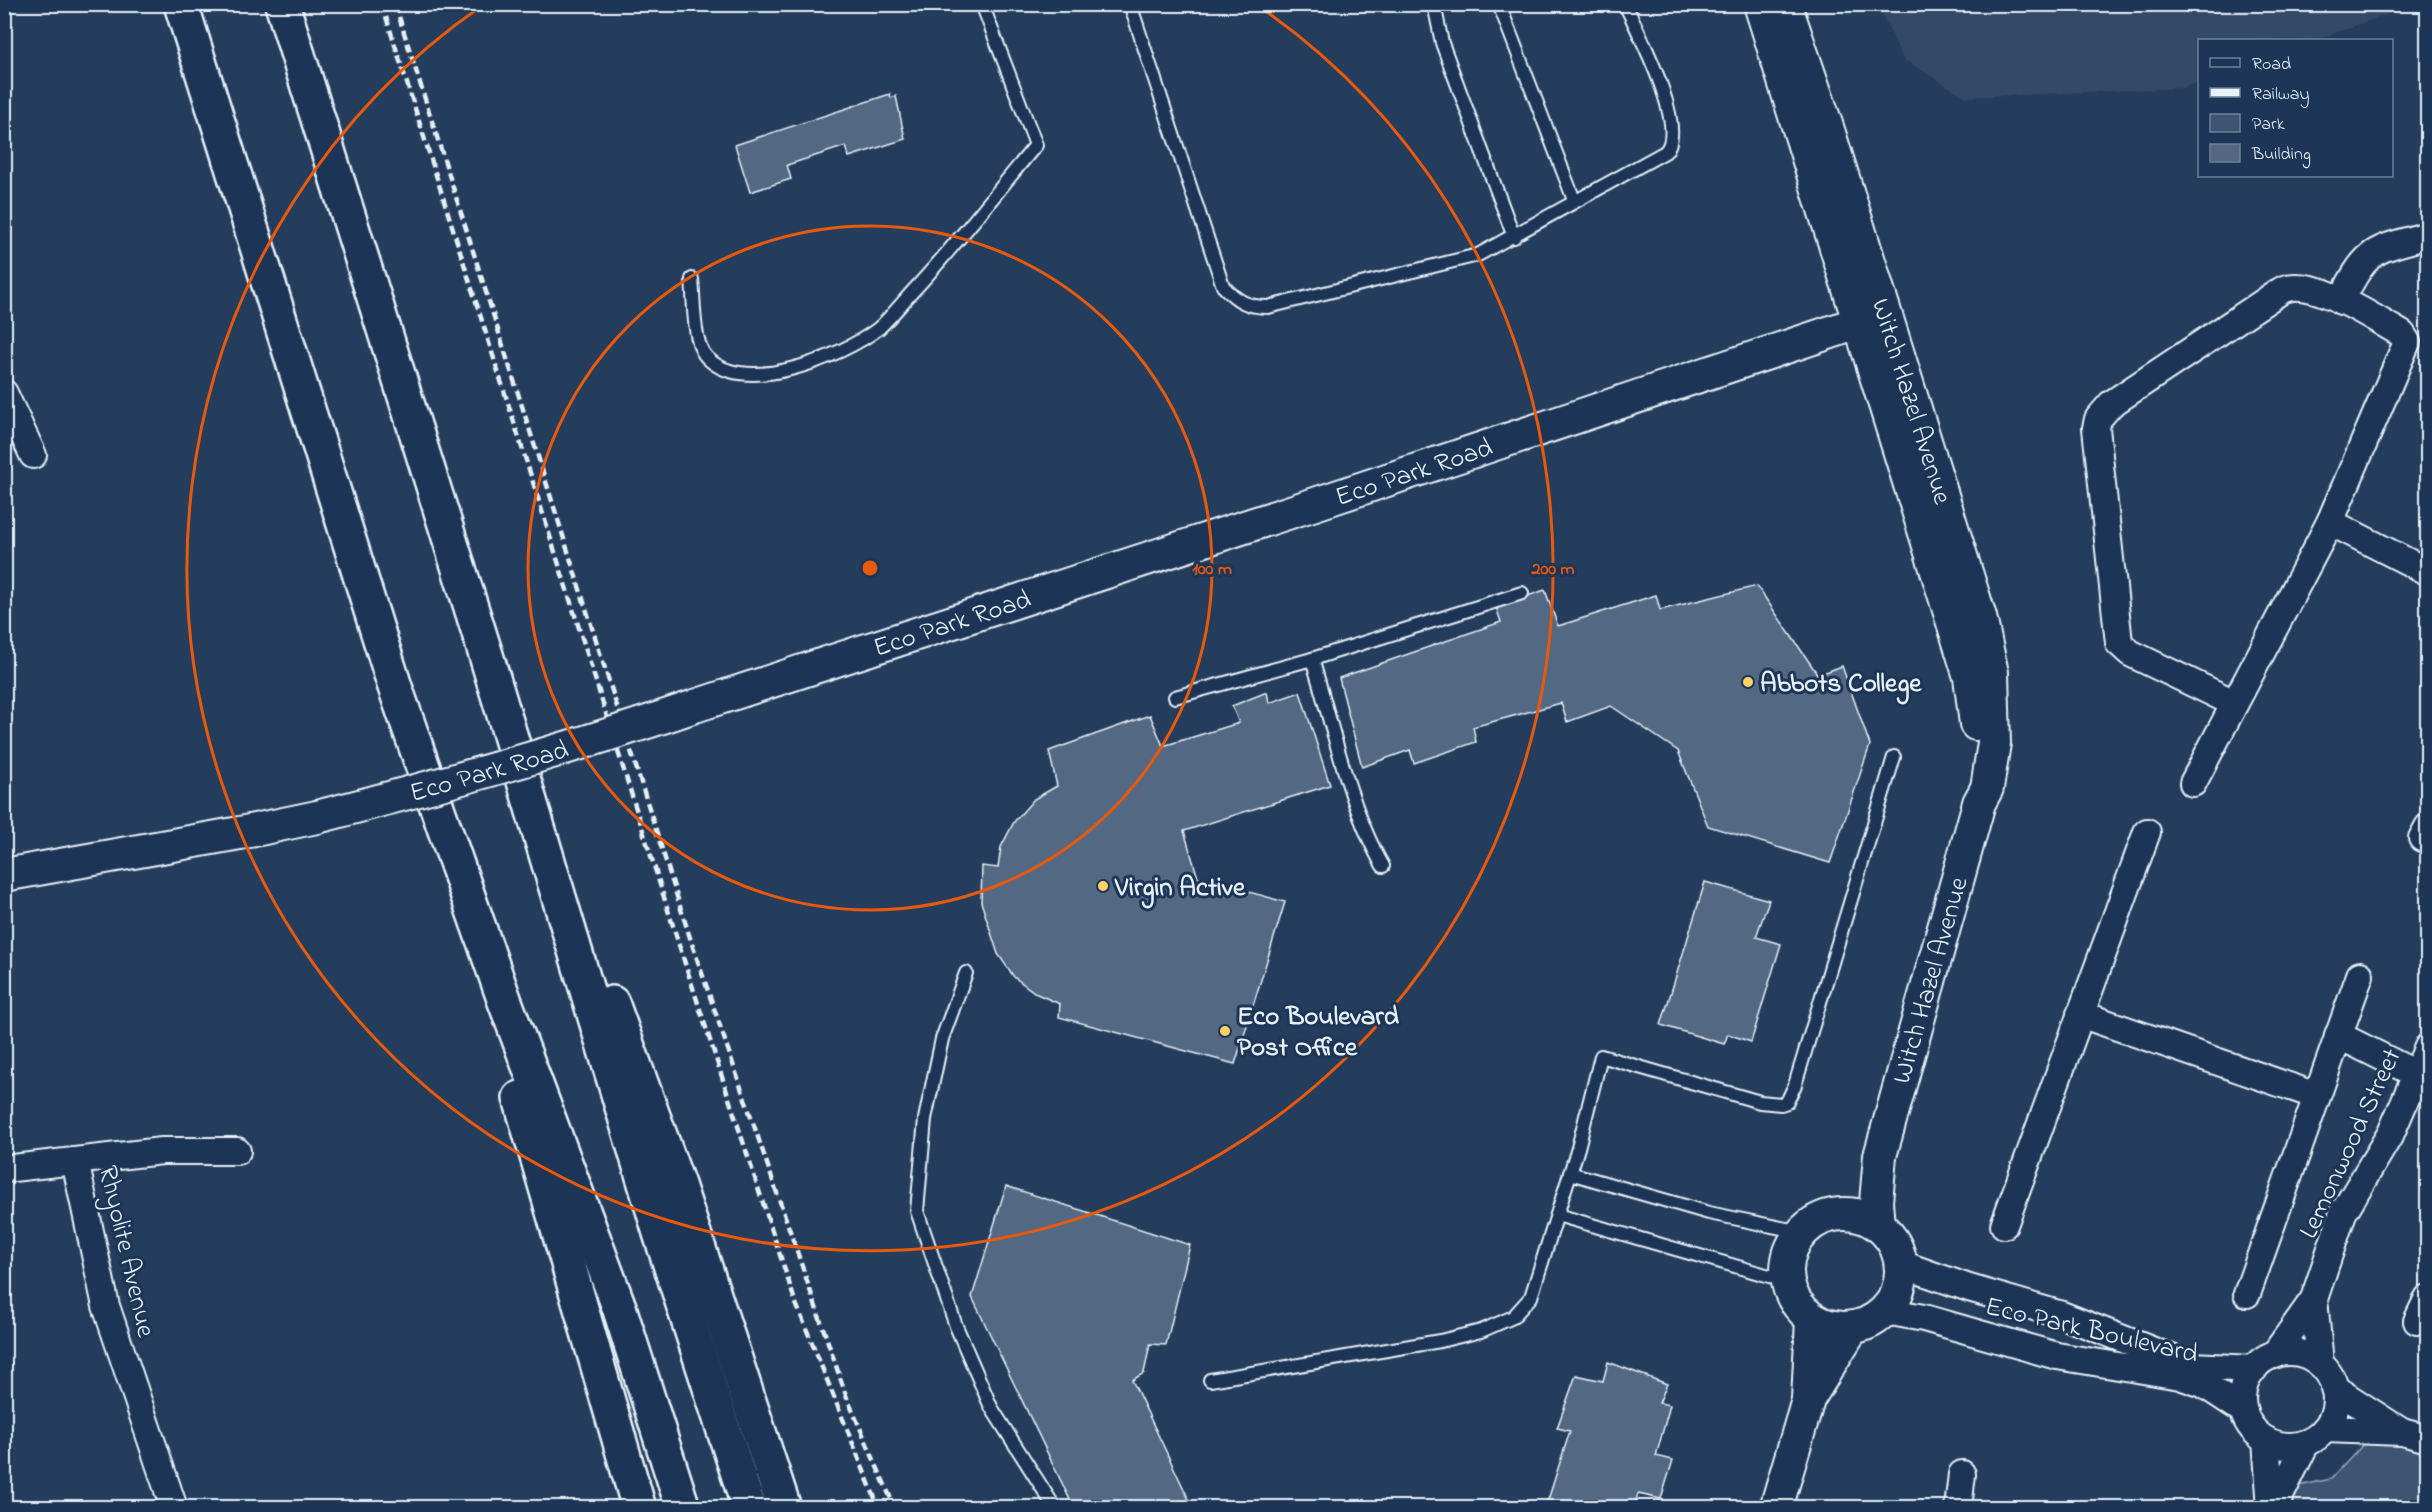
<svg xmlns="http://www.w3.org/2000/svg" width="2432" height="1512" font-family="'Indie Flower',sans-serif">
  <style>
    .built { fill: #334a68 }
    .green { fill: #3e5472; stroke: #93a2b5; stroke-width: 1.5 }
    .building { fill: #536782; stroke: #e8f1f8; stroke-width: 1.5 }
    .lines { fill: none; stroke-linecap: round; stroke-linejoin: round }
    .service-casing { stroke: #e8f1f8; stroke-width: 16 }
    .minor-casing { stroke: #e8f1f8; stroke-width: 30 }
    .tertiary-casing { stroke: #e8f1f8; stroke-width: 36 }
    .motorway-casing { stroke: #e8f1f8; stroke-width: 38 }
    .service { stroke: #1d3557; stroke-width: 12 }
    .minor { stroke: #1d3557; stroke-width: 26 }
    .tertiary { stroke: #1d3557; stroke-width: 32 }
    .motorway { stroke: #1d3557; stroke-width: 33 }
    .rail { stroke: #e8f1f8; stroke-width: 4.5; stroke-dasharray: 9 4.5; stroke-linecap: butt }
    .tertiary-bridge-casing { stroke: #e8f1f8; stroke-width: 36; stroke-linecap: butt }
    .tertiary-bridge { stroke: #1d3557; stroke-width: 32 }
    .ring { fill: none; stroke: #e8590c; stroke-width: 3 }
    .poi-dot { fill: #ffd166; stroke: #1d3557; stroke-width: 2 }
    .labels { text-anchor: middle; stroke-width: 6; stroke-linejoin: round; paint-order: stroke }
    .street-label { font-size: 27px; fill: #e8f1f8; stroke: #1d3557 }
    .poi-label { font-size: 27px; font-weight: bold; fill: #e8f1f8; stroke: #1d3557; text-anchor: start }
    .centre { fill: #e8590c; stroke: #1d3557; stroke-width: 3 }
    .ring-label { font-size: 18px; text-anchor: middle; font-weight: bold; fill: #e8590c; stroke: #1d3557; stroke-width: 6; stroke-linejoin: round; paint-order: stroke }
  </style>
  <rect width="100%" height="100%" fill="#253d5d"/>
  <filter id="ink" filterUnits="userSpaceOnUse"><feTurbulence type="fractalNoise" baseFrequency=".0167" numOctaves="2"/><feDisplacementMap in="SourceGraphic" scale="12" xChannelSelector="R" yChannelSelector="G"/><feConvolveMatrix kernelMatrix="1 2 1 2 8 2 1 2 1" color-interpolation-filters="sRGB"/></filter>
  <g filter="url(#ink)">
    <polygon class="built" points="1878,5 2414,5 2314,40 2200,40 2199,82 2182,88 1966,97 1903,59"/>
    <polygon class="green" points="2371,1436 2427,1452 2427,1507 2289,1508 2294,1487 2331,1479"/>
    <g class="building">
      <polygon points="890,94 891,98 896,96 905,139 849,157 846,146 787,165 791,179 750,192 735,145"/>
      <polygon points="1757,586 1818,675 1842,666 1870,745 1830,863 1708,826 1678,751 1611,706 1567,722 1561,703 1473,727 1476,742 1414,763 1410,750 1362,767 1339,678 1501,622 1496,607 1545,590 1558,626 1656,595 1660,610"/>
      <polygon points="1267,692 1269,703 1300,692 1330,785 1184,831 1198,878 1285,902 1235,1064 1059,1017 1060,1004 1037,994 1014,977 998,954 981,902 982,866 998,868 1001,847 1014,822 1034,799 1057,786 1049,751 1150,715 1163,746 1239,723 1232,706"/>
      <polygon points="1705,882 1769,900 1756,937 1781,944 1751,1042 1728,1034 1724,1044 1661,1025"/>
      <polygon points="1006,1186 1190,1245 1166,1345 1150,1344 1144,1373 1132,1380 1193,1508 1074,1508 972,1297"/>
      <polygon points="1608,1362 1667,1384 1659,1403 1670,1405 1656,1456 1673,1460 1661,1499 1638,1494 1634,1508 1561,1508 1547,1503 1570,1431 1557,1428 1576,1375 1603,1381"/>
    </g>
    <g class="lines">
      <g class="service-casing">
        <g id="service">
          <path d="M1130 4 1223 286C1237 301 1247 307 1268 307L1478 255 1665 152C1689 128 1638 32 1625 4"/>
          <polyline points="1434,4 1442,43 1514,237"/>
          <polyline points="1499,4 1574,200"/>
          <path d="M692 279C694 298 693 339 704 354 740 400 843 356 879 328 891 317 902 303 913 291 956 245 995 194 1036 145L982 4"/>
          <path d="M1312 659C1332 723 1350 810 1383 866"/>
          <polyline points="1175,697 1312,659 1522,593"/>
          <polyline points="966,973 942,1039 925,1119 917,1211 956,1326 991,1407 1055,1508"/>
          <polyline points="1570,1173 1709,1213 1801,1232"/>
          <polyline points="1557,1215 1787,1281"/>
          <polyline points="1210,1380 1440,1341 1481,1331 1513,1317 1531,1297 1578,1148 1601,1056 1760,1102 1781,1104 1787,1102 1795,1085 1894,757"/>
        </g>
      </g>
      <g class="minor-casing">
        <g id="minor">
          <path d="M2341 301C2368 247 2372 251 2428 235"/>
          <polyline points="4,393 33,455"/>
          <polyline points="2330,522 2428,572"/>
          <path d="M2193 783 2330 522 2407 342 2402 334C2375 319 2311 275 2282 290L2111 404 2098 419 2096 428 2119 643 2130 653 2234 703"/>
          <polyline points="2422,838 2428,827"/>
          <polyline points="2080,1014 2317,1096"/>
          <polyline points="2338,1035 2416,1074"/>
          <polyline points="75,1161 106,1306 174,1508"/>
          <polyline points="4,1169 162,1151 237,1151"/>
          <polyline points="2004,1225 2147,832"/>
          <polyline points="1901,1264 1969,1288 2062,1315 2192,1366 2254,1369"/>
          <polyline points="2247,1294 2360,975"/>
          <polyline points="2314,1299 2320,1364"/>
          <polyline points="1885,1311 1924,1318 2057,1356 2180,1376 2203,1384 2244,1411"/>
          <polyline points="2417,1321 2428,1298"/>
          <circle cx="2289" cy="1399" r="47"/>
          <polyline points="2274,1355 2314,1299 2343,1213 2391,1133 2428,1047"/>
          <polyline points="2334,1388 2402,1432"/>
          <polyline points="2325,1429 2402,1432 2428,1439"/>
          <polyline points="2266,1440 2271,1508"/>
          <polyline points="1958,1508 1962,1474"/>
          <polyline points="2274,1508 2306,1443"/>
        </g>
      </g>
      <g class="tertiary-casing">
        <g id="tertiary">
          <polyline points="1760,4 1970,677 1976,724"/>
          <path id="s1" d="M1785 4 1828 130 1980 617 1992 673 1994 743 1987 788 1979 803 1880 1156 1876 1202 1878 1225"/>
          <path id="s2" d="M695 706 1315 504 1885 314"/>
          <polyline points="4,875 240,833 317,817"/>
          <circle cx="1844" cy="1271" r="57"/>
          <polyline points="1810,1396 1852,1328"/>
          <polyline points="1776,1508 1808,1400 1812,1319"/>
        </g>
      </g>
      <g class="motorway-casing">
        <g id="motorway">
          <polyline points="181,4 395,687 504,999 619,1307 683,1508"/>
          <polyline points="282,4 486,655 660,1233 749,1508"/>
          <polyline points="612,1003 678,1185 784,1508"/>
          <polyline points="520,1098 639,1508"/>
        </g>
      </g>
      <use href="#service" class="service"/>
      <use href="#minor" class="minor"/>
      <use href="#tertiary" class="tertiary"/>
      <use href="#motorway" class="motorway"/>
      <g class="rail">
        <polyline points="382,4 680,948 795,1301 879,1508"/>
        <polyline points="395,4 692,944 847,1398 895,1508"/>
      </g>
      <g class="tertiary-bridge-casing">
        <g id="tertiary-bridge">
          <path id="s3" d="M317 817C445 784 571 749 695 706"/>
        </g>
      </g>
      <use href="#tertiary-bridge" class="tertiary-bridge"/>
    </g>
  </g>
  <g class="ring">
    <circle cx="870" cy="568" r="342"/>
    <path d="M1257 5A683 683 0 1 1 483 5"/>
  </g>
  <g class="poi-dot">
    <circle cx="1748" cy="682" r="6"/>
    <circle cx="1103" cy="886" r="6"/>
    <circle cx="1225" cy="1031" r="6"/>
  </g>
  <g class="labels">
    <g class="street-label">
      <text dy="9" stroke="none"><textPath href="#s1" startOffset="417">Witch Hazel Avenue</textPath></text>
      <text dy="9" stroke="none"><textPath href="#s2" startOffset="756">Eco Park Road</textPath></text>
      <text dy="9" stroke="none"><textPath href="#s2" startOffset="270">Eco Park Road</textPath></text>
      <text dy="9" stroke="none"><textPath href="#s3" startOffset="178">Eco Park Road</textPath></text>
      <text transform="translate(1929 980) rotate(-74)" y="9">Witch Hazel Avenue</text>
      <text transform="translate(2349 1143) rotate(-65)" y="9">Lemonwood Street</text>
      <text transform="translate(128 1251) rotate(77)" y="9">Rhyolite Avenue</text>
      <text transform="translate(2092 1329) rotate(13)" y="9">Eco Park Boulevard</text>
    </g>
    <g class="poi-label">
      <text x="1760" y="691">Abbots College</text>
      <text x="1115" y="895">Virgin Active</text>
      <text x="1237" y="1024">Eco Boulevard<tspan x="1237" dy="31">Post Office</tspan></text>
    </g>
  </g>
  <circle cx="870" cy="568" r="9" class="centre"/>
  <g class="ring-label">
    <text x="1212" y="574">100 m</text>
    <text x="1553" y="574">200 m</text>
  </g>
  <rect width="2432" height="1512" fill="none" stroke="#1d3557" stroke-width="24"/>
  <rect x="12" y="12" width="2408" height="1488" fill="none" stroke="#e8f1f8" stroke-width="2" filter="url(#ink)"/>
  <rect x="2198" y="39" width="195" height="138" fill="#1d3557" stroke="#6e8097" stroke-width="1.5"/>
  <rect x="2210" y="58" width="30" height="9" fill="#1d3557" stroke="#6e8097" stroke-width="1.5"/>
  <text x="2252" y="69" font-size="18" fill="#e8f1f8">Road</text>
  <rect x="2210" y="88" width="30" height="9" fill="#e8f1f8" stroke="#6e8097" stroke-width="1.5"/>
  <text x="2252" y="99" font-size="18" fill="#e8f1f8">Railway</text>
  <rect x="2210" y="114" width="30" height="18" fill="#3e5472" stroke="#6e8097" stroke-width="1.5"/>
  <text x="2252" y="129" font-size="18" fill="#e8f1f8">Park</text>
  <rect x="2210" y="144" width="30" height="18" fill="#536782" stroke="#6e8097" stroke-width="1.5"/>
  <text x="2252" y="159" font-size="18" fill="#e8f1f8">Building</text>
</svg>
